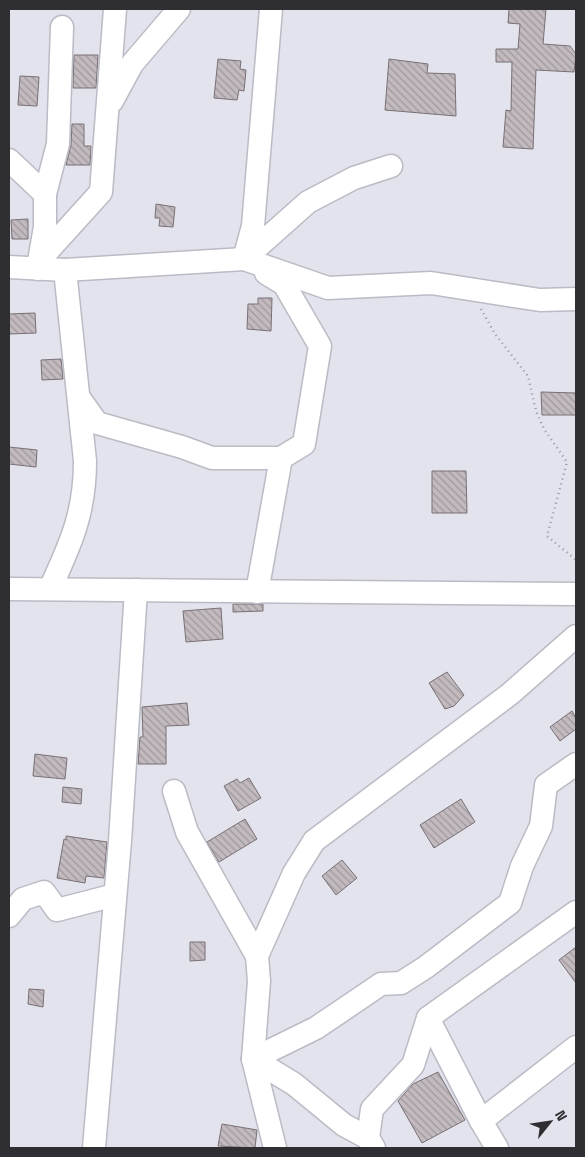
<svg xmlns="http://www.w3.org/2000/svg" width="585" height="1157" font-family="'Space Grotesk',sans-serif">
  <style>
    .building { fill: url(#building-back-hatch); stroke: #787075 }
    .lines { fill: none; stroke-linecap: round; stroke-linejoin: round }
    .minor-casing { stroke: #babbc4; stroke-width: 25 }
    .path { stroke: #97989f; stroke-width: 2.5; stroke-dasharray: 1 4; stroke-linecap: butt }
    .minor { stroke: #fff; stroke-width: 22 }
  </style>
  <defs>
    <pattern id="building-back-hatch" width="6" height="6" patternUnits="userSpaceOnUse" patternTransform="scale(1.25)"><rect width="6" height="6" fill="#c2babf"/><path d="M-1 5l2 2M0 0l6 6M5-1l2 2" fill="none" stroke="#9e989c"/></pattern>
  </defs>
  <rect width="100%" height="100%" fill="#e2e3ec"/>
  <g class="building">
    <polygon points="509,9 546,9 543,44 570,46 576,54 574,72 536,70 533,149 503,147 506,110 511,111 512,62 496,62 496,49 518,49 520,24 508,23"/>
    <polygon points="74,55 98,55 96,88 73,88"/>
    <polygon points="218,59 241,61 240,69 246,70 244,91 239,90 237,100 214,98"/>
    <polygon points="389,59 428,64 427,73 455,74 456,116 385,110"/>
    <polygon points="20,76 39,77 37,106 18,105"/>
    <polygon points="72,124 84,124 84,146 91,146 90,165 66,165 71,145"/>
    <polygon points="156,204 175,207 173,227 159,226 160,218 155,218"/>
    <polygon points="28,219 28,239 12,239 11,220"/>
    <polygon points="258,298 272,298 271,331 247,329 248,304 258,304"/>
    <polygon points="35,313 36,333 9,334 9,314"/>
    <polygon points="61,359 63,379 42,380 41,360"/>
    <polygon points="541,392 576,393 576,415 542,415"/>
    <polygon points="9,447 37,450 36,467 9,464"/>
    <polygon points="432,471 466,471 467,513 432,513"/>
    <polygon points="233,604 263,604 263,611 233,612"/>
    <polygon points="221,608 223,639 186,642 183,611"/>
    <polygon points="447,672 464,695 454,706 445,709 429,683"/>
    <polygon points="187,703 189,725 166,726 166,764 138,764 140,737 143,737 142,707"/>
    <polygon points="572,711 576,718 576,729 560,741 550,727"/>
    <polygon points="35,754 67,758 65,779 33,776"/>
    <polygon points="249,778 261,798 238,811 224,786 237,779 240,783"/>
    <polygon points="63,787 82,789 81,804 62,802"/>
    <polygon points="461,799 475,822 434,848 420,825"/>
    <polygon points="245,819 257,839 219,862 207,842"/>
    <polygon points="66,836 107,842 104,878 86,876 85,883 57,878 64,839 66,840"/>
    <polygon points="342,860 357,878 336,895 322,876"/>
    <polygon points="190,942 205,942 205,960 190,961"/>
    <polygon points="576,947 576,983 559,960"/>
    <polygon points="29,989 44,990 43,1007 28,1004"/>
    <polygon points="438,1072 465,1120 422,1143 398,1101 413,1084"/>
    <polygon points="222,1124 257,1130 255,1148 218,1146"/>
  </g>
  <g class="lines">
    <g class="minor-casing">
      <g id="minor">
        <polyline points="112,101 132,64 179,9"/>
        <polyline points="9,160 45,194 45,227 39,261"/>
        <polyline points="45,194 58,144 62,27"/>
        <polyline points="244,259 253,226 271,9"/>
        <polyline points="244,259 308,202 354,178 391,166"/>
        <polyline points="9,267 65,270 244,259 328,288 431,283 540,300 576,299"/>
        <polyline points="38,269 44,255 101,192 115,9"/>
        <polyline points="80,399 97,423 182,447 212,458 281,458"/>
        <polyline points="9,589 576,594"/>
        <path d="M50 589C71 543 85 513 85 461L65 270"/>
        <polyline points="257,592 281,458 304,444 320,346 284,284 266,273"/>
        <polyline points="174,791 187,832 257,956"/>
        <polyline points="9,916 23,899 44,892 57,910 115,895"/>
        <polyline points="253,1059 316,1028 381,984 401,983 426,967 510,903 522,866 541,826 546,785 576,764"/>
        <polyline points="253,1059 294,1084 344,1125 368,1138 374,1148"/>
        <polyline points="481,1121 428,1018 576,912"/>
        <polyline points="368,1138 372,1109 413,1065 428,1018"/>
        <polyline points="94,1148 120,841 136,590"/>
        <polyline points="275,1148 253,1059 259,981 257,956 294,873 314,841 510,694 576,636"/>
        <polyline points="497,1148 481,1121 576,1047"/>
      </g>
    </g>
    <polyline class="path" points="481,309 495,334 528,376 536,411 544,429 567,462 547,536 576,560"/>
    <use href="#minor" class="minor"/>
  </g>
  <rect width="585" height="1157" fill="none" stroke="#2f2f33" stroke-width="20"/>
  <g transform="translate(550 1122) rotate(60)" stroke="#e2e3ec" stroke-width="4" paint-order="stroke">
  <path d="M0-4L9 19L0 12L-9 19Z" fill="#2f2f33"/>
  <text y="-8" font-size="14" font-weight="bold" text-anchor="middle" fill="#2f2f33">N</text>
  </g>
</svg>
